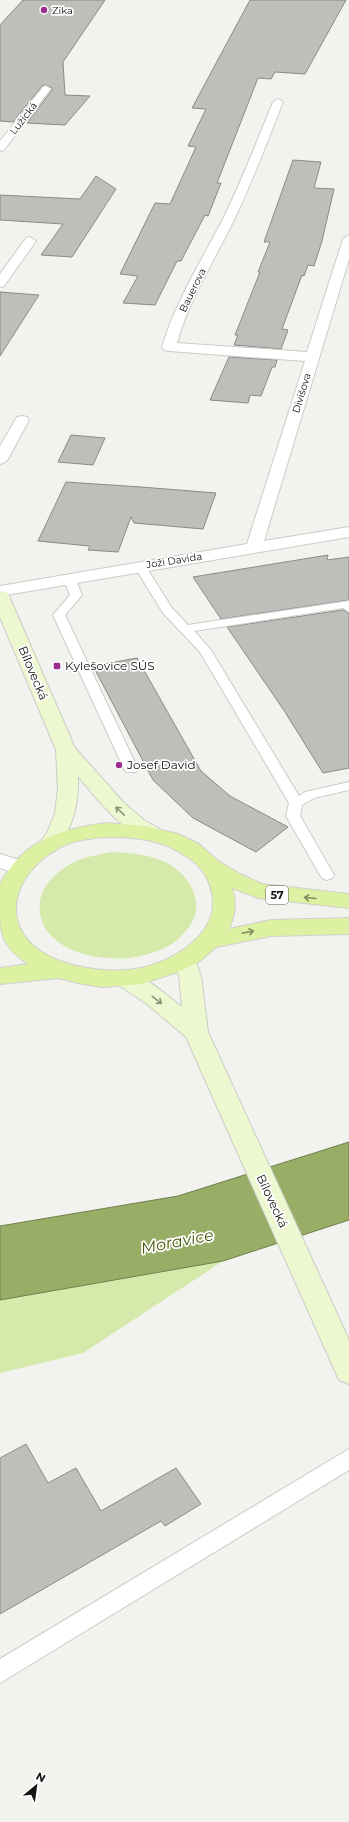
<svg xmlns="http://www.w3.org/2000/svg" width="349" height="1822" font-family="Montserrat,sans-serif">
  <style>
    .green { fill: #d5e9aa }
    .water { fill: #98ad66; stroke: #707f4d }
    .building { fill: #bdbfba; stroke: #8a8b87 }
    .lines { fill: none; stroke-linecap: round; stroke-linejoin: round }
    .lane-casing { stroke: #caccc7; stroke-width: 2 }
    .street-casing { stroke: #caccc7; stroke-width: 2 }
    .secondary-casing { stroke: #caccc7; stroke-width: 2 }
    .primary-casing { stroke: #d0d0d0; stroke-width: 2 }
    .lane { fill: #fff; fill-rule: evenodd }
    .street { fill: #fff; fill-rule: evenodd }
    .secondary { fill: #edf8d0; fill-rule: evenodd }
    .primary { fill: #dcf1a1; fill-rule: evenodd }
    .oneway { stroke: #8b917a }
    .oneway2 { stroke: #828d61 }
    .poi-dot { fill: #9a2e8f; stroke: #fff; stroke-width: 1.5 }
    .labels { text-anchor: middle; stroke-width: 3.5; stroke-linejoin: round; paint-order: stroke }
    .far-poi-label { font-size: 10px; fill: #131312; stroke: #fff; text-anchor: start }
    .far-street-label { font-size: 10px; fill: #131312; stroke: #fff }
    .shield { fill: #fff; stroke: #5a5a59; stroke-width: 1 }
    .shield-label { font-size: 11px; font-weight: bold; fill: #131312 }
    .poi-label { font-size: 12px; fill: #131312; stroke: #fff; text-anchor: start }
    .street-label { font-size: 12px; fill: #131312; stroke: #fff }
    .near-water-label { font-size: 16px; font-style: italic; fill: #4a5c0b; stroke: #fff }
  </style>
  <rect width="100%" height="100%" fill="#f2f3ee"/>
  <g class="green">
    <path d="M113 852C129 853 145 854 160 860 185 869 207 899 191 924 188 929 183 934 179 938 170 948 153 953 141 956 103 965 34 951 40 901 42 886 54 874 67 866 80 857 97 855 113 852Z"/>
    <polygon points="223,1261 83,1353 0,1373 0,1300"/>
  </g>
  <polygon class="water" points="349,1142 349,1220 223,1261 0,1300 0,1226 178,1196"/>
  <g class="building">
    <polygon points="23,0 105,0 63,62 65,95 90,96 65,125 27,123 52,90 52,88 46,85 42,86 13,122 0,121 0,25"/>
    <polygon points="250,0 346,0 305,74 275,72 271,79 258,78 217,183 221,183 208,216 205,215 181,261 177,261 155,305 123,303 138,276 120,274 155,203 170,204 196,147 188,146 206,109 192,108"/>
    <polygon points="293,160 321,162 314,188 334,189 322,241 314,266 308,265 304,276 302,275 282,329 288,330 281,349 234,345 238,335 235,335 260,272 258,272 270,242 264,242"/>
    <polygon points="96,176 116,189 72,257 41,255 63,224 0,220 0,195 80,199"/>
    <polygon points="0,292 39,295 0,356"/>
    <polygon points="229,357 277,360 275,367 272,367 261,396 250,395 248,403 210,400"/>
    <polygon points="71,435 105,438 93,465 58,462"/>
    <polygon points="66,482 141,487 216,493 203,529 134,523 131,517 118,552 88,550 90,546 38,541"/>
    <polygon points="328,555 327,560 349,557 349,600 221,619 193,577"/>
    <polygon points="343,610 349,613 349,768 323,773 285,712 227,627"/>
    <polygon points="137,658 201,771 230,796 288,827 256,852 193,818 153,780 93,666"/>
    <polygon points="26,1444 48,1483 76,1468 101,1511 176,1468 201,1504 165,1526 161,1521 0,1614 0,1458"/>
  </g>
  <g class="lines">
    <g class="lane-casing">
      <g id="lane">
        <polygon points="140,563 144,564 172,608 188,625 349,601 349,612 343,608 194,631 211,650 299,796 305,792 349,782 349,790 314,798 302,805 300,816 334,875 332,878 327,880 322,878 320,875 286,816 289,803 200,652 163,613 134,566"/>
        <polygon points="69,575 75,578 82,595 65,615 138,769 136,772 126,772 124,769 53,615 70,595 63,578"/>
        <polygon points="349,1449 349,1470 0,1683 0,1659"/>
      </g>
    </g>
    <g class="street-casing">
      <g id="street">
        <polygon points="46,86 51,89 49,91 4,150 0,151 0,141 43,87"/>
        <path d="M278 99 283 102C267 142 252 183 233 222 213 263 189 300 177 343L307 352 343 239 349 235V259L264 541 349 527V537L0 596V586L247 544 305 361 169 351 164 350 162 347C176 300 202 260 224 217 242 180 257 141 273 102Z"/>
        <polygon points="30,237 36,241 4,286 0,287 0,274 26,238"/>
        <polygon points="22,416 27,417 29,420 8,459 5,462 0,464 0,446 17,417"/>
        <polygon points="0,854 29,863 32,868 29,873 21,875 0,868"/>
      </g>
    </g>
    <g class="secondary-casing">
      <g id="secondary">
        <path d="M0 591 6 592 9 596 75 748 124 803 144 820 158 828 161 833 158 838C131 845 94 795 78 776 79 805 73 827 55 851L48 853 41 851 37 846 47 833 55 813 58 788 56 750 0 617Z"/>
        <path d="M185 952 193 954 201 976 208 1032 349 1340V1384L339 1380 186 1037 147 1004 117 984 113 978 117 972C120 971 123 970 126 970 140 972 170 998 182 1007L179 976 174 960 177 954Z"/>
      </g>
    </g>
    <g class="primary-casing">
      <path id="primary" d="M106 823 144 826 178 834 199 844 218 861 240 874 262 884 349 894V908L258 898 232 888C237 903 235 914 229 929L271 920 349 918V934L271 936 216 947 200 961 183 970 141 984 103 987 82 984 59 978 0 984V968L28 964C5 948 0 938 0 910 0 902 0 893 0 885 1 880 6 874 9 870 31 837 69 828 106 823ZM106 837C134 837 161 839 184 855 198 863 207 874 211 889 223 931 177 960 141 968 103 976 27 965 17 919 10 884 41 854 70 843 82 839 94 838 106 837Z"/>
    </g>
    <use href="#lane" class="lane"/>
    <use href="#street" class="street"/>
    <use href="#secondary" class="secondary"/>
    <use href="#primary" class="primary"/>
  </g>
  <defs><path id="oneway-shaft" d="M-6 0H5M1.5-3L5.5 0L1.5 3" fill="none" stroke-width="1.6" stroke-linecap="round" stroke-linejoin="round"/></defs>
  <g class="oneway">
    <use href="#oneway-shaft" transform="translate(120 811) rotate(-136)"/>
    <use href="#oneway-shaft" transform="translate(157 1000) rotate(38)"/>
  </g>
  <g class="oneway2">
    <use href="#oneway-shaft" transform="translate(310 898) rotate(-175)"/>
    <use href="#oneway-shaft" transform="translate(248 932) rotate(-12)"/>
  </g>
  <g class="poi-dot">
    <circle cx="44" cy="10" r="4"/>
    <rect x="53" y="662" width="8" height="8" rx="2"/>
    <circle cx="119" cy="765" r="4"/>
  </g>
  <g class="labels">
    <g class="far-poi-label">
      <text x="52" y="14">Zika</text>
    </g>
    <g class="far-street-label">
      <text transform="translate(23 118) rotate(-52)" y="4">Lužická</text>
      <text transform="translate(192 290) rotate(-64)" y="4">Bauerova</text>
      <text transform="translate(301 393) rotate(-73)" y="4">Divišova</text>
      <text transform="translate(174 560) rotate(-9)" y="4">Joži Davida</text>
    </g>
    <rect class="shield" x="266" y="886" width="22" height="18" rx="3"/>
    <g class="shield-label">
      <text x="277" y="899">57</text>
    </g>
    <g class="poi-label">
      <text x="65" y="670">Kylešovice SÚS</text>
      <text x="127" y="769">Josef David</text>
    </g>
    <g class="street-label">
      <text transform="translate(33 673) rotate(67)" y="4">Bílovecká</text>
      <text transform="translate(272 1201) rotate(65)" y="4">Bílovecká</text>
    </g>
    <g class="near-water-label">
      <text transform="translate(177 1241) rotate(-11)" y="6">Moravice</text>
    </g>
  </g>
  <g transform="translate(36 1786) rotate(29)" stroke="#ffffff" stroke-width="3" paint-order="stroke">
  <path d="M0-3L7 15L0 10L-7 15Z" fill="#131312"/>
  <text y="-6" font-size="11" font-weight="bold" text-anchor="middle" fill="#131312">N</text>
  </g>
</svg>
